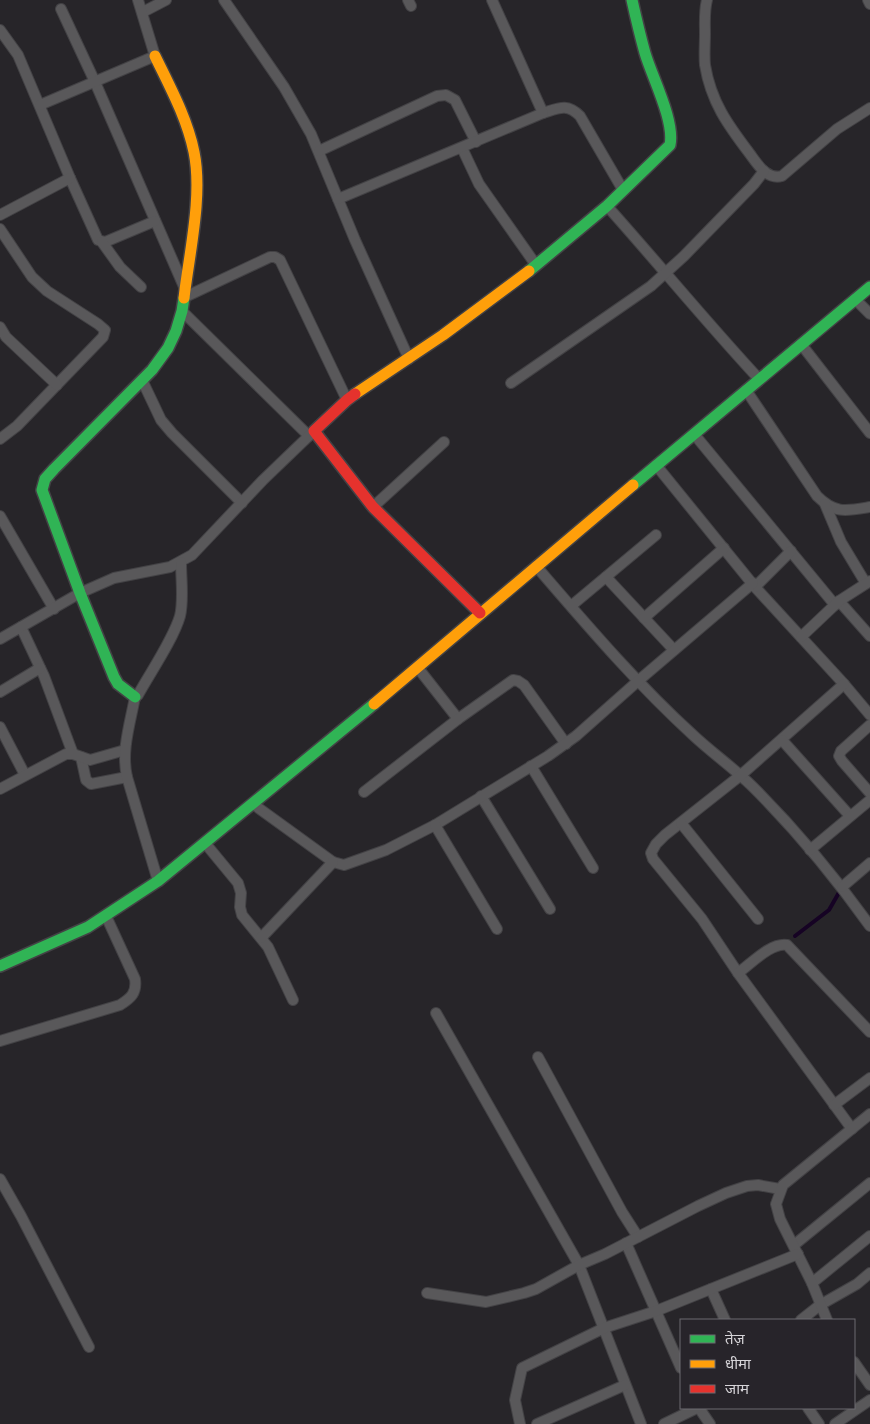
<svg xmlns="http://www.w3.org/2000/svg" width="870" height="1424" font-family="'Archivo Narrow','Noto Sans Devanagari',sans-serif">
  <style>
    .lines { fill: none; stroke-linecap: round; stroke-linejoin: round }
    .stream { stroke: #160324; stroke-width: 4 }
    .street-casing { stroke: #434245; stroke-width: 12 }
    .fast-casing { stroke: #434245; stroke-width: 14 }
    .slow-casing { stroke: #434245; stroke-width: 14 }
    .jam-casing { stroke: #434245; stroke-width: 14 }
    .street { stroke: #59585a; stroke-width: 10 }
    .fast { stroke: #30b455; stroke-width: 11 }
    .slow { stroke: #ff9f0a; stroke-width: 11 }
    .jam { stroke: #e5322d; stroke-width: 11 }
  </style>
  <rect width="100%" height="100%" fill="#272529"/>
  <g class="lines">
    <polyline class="stream" points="795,936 829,910 841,889"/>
    <g class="street-casing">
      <g id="street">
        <polyline points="224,0 284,87 311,134 355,240 409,359"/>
        <polyline points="408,0 411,6"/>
        <path d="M707 0C704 11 705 23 705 34 705 44 704 55 705 65 711 102 728 125 750 154 758 165 767 180 782 176L837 129 870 108"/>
        <polyline points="868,0 870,4"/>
        <polyline points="61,9 95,82 185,289"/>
        <polyline points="143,12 166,0"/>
        <polyline points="0,30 18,55 70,178 98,240 105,242 155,221"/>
        <polyline points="40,105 155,56 138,0"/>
        <path d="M543 113C559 108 567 103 580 116L623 190"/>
        <polyline points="462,148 479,184 536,265"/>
        <polyline points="319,151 437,96 446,95 455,100 476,142"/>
        <polyline points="338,199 543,113 492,0"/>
        <path d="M607 206C658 263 707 323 759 379"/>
        <polyline points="0,215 70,178"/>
        <polyline points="0,229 32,277 47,291 98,324 105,330 103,337 17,426 0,439"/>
        <polyline points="102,242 120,267 141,287"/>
        <polyline points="185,297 270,257 275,257 280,260 347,400"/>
        <polyline points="855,299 870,314"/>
        <polyline points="182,311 309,436"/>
        <polyline points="0,327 6,337 57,385"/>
        <polyline points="801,344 870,433"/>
        <polyline points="142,380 161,420 172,433 242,503"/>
        <polyline points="511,383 651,286 684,256 754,184 764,171"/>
        <path d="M746 390 817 496C835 514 846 511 870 507"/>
        <polyline points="694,434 835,605"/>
        <polyline points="656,465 755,587 844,684 870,715"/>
        <polyline points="825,504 841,542 865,582"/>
        <polyline points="373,507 444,442"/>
        <polyline points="0,516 54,609"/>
        <path d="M536 566C586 624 636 683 693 735 712 753 734 768 753 787 796 830 835 877 870 926"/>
        <polyline points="606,577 674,650"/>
        <polyline points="755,587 791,551"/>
        <polyline points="839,601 870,636"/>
        <polyline points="571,606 656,535"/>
        <polyline points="644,618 724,548"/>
        <polyline points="21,627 44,676 73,754"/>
        <polyline points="801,637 839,601 870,581"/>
        <polyline points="0,639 80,593 114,578 170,567 192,555 263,480 314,431"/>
        <polyline points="418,668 458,719"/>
        <polyline points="844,684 741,775 665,835 656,844 651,853 653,859 702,919 738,973 852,1129"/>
        <polyline points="0,692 40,668"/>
        <polyline points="870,725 841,751 839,756 842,761 870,793"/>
        <polyline points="0,727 25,775"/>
        <polyline points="782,740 850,816"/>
        <polyline points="81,757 86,780 91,784 127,777"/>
        <polyline points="531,766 593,868"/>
        <polyline points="0,789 66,754 73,754 90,760 125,750"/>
        <polyline points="364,792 458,719 513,680 518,681 524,685 566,744"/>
        <polyline points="481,796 550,909"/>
        <polyline points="253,804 333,862 344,865 386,850 435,825 548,756 576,736 638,681 753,583"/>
        <polyline points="681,823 758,919"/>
        <polyline points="435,825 497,929"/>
        <polyline points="205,843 238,883 241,893 240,907 242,915 268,947 293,1000"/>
        <polyline points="810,850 870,800"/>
        <path d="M158 881 127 777C121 751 130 724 135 697L138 695C150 673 173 640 180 616 184 600 181 580 181 562"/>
        <polyline points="842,887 870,863"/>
        <polyline points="261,938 333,862"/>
        <path d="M738 973C751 964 771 942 787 945L870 1032"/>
        <polyline points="436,1013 579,1265 641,1424"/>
        <path d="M0 1041 120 1005C131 998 137 993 135 979L106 916"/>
        <polyline points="538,1057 622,1212 638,1237"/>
        <polyline points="834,1105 870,1078"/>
        <polyline points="0,1179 21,1216 89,1347"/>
        <polyline points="626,1243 681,1368"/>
        <polyline points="794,1245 870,1183"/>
        <polyline points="812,1283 870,1236"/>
        <polyline points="711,1289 725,1320"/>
        <polyline points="427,1293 486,1302 524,1293 536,1289 579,1265 605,1254 698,1206 726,1193 747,1186 758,1185 780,1189"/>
        <polyline points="801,1320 820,1305 857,1284 870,1273"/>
        <polyline points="827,1320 812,1283 780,1219 776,1204 783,1185 870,1114"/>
        <polyline points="854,1362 870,1385"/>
        <polyline points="699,1408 710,1424"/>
        <polyline points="808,1408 819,1424"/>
        <polyline points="520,1424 515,1400 522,1368 604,1328 656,1311 798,1254"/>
        <polyline points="537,1424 625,1385"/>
        <polyline points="664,1424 697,1408"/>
        <polyline points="835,1424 870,1400"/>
      </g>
    </g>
    <g class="fast-casing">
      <g id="fast">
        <path d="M529 271 607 206 670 145C675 121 652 77 645 53 640 35 636 18 632 0"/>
        <polyline points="633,485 870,287"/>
        <polyline points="135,697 118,684 114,677 80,593 42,490 45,479 54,469 152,370 168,348 176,331 182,311 184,298"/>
        <polyline points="0,966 88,927 158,881 374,704"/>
      </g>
    </g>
    <g class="slow-casing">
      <g id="slow">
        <path d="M155 56C170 87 187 118 194 152 203 196 189 254 184 298"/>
        <polyline points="355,394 443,335 529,271"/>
        <polyline points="374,704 633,485"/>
      </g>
    </g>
    <g class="jam-casing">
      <polyline id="jam" points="355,394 347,400 314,431 373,507 480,613"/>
    </g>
    <use href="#street" class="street"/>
    <use href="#fast" class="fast"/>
    <use href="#slow" class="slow"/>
    <use href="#jam" class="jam"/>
  </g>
  <rect x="680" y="1319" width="175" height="90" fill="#27242a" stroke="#6d6a70"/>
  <rect x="690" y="1335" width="25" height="8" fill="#30b455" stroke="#6d6a70"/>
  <text x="725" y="1344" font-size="15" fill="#d6d4d8">तेज़</text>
  <rect x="690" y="1360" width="25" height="8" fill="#ff9f0a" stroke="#6d6a70"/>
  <text x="725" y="1369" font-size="15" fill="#d6d4d8">धीमा</text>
  <rect x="690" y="1385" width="25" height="8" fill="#e5322d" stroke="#6d6a70"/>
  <text x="725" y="1394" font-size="15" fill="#d6d4d8">जाम</text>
</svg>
